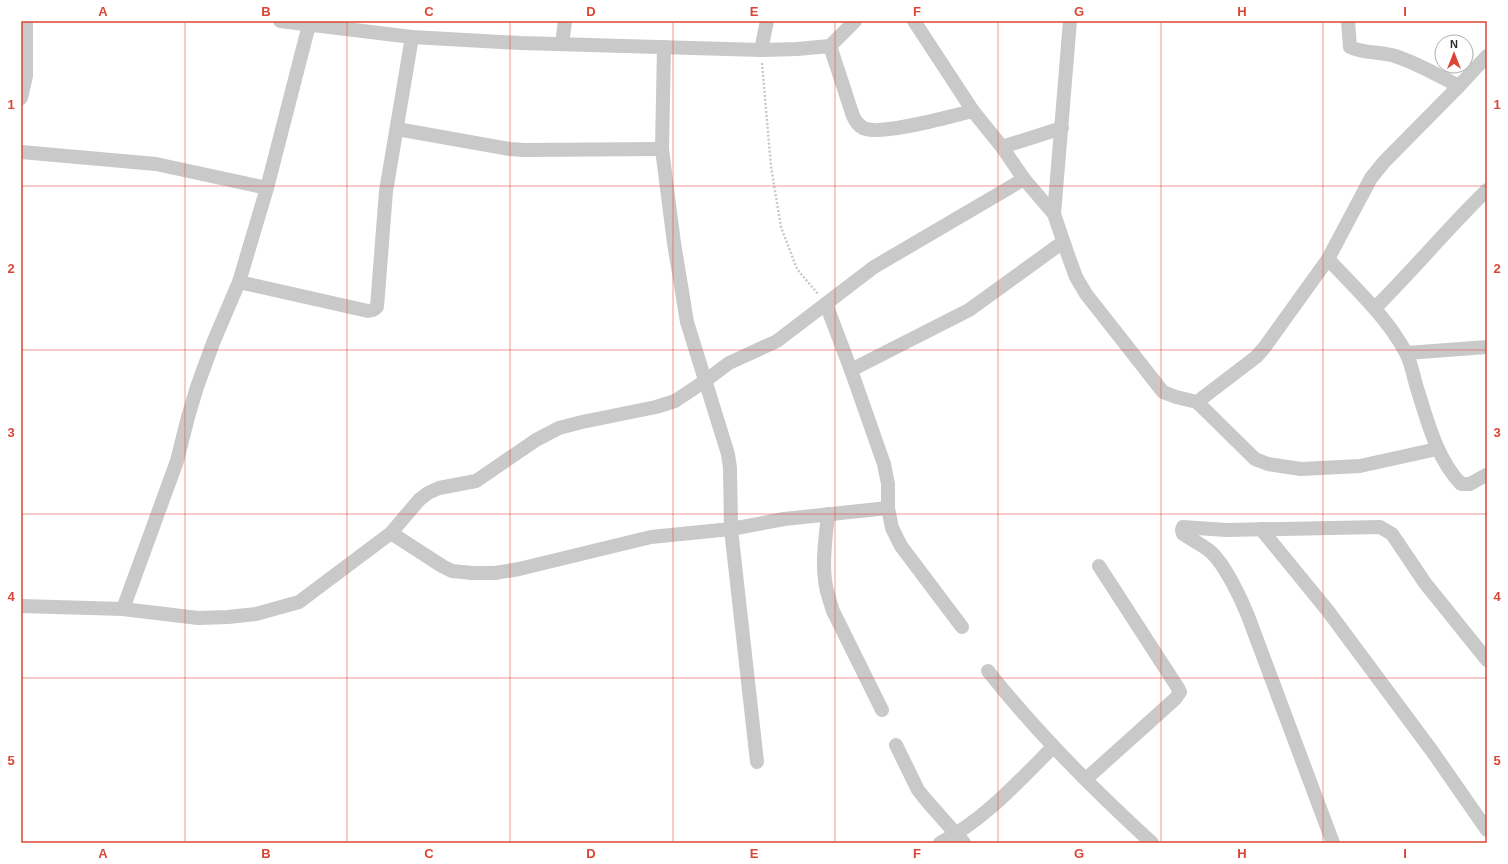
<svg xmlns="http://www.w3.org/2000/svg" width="1508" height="864" font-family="Arial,sans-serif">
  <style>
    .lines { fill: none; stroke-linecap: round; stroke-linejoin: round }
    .path { stroke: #c9c9c9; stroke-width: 2.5; stroke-dasharray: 2 2; stroke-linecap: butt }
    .minor { stroke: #c9c9c9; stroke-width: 14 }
    .grid { fill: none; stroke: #db4536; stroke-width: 1; stroke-opacity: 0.55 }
    .neatline { fill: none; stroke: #db4536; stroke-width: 1.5 }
    .grid-label { font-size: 13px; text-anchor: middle; font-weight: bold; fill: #db4536 }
  </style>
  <rect width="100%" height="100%" fill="#fff"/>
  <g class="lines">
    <polyline class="path" points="762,63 771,167 781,227 797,269 818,294"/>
    <g class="minor">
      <polyline points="280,21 412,37 521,43 761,50 797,49 830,46"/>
      <path d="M855 21 830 46 853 116C856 122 859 127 866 129 885 135 951 116 973 111"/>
      <polyline points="914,21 973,111 1002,147 1024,179 1054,214 1068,255 1076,277 1086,294 1163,392 1176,397 1197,402 1256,357 1264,348 1328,259 1371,178 1384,162 1459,86 1487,56"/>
      <path d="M1348 21 1350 47C1364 54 1380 51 1395 56 1417 63 1439 76 1459 86"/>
      <polyline points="562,44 565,21"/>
      <polyline points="664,47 662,149 674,243 687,322 728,454 730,468 731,529 757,762"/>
      <polyline points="761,50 767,21"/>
      <polyline points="21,98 26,76 26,21"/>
      <polyline points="397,129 510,149 524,150 662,149"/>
      <polyline points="1002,147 1062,128"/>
      <polyline points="21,152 156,164 267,188"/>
      <polyline points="1054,214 1070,21"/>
      <path d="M1328 259C1355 288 1387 317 1406 353 1411 362 1413 374 1416 385 1427 419 1436 458 1461 484H1470L1486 475"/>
      <polyline points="239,282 368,311 373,310 377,307 386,191 412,37"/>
      <polyline points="826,304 851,370 884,464 888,484 888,508 892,528 901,546 962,627"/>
      <path d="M1375 308C1413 270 1448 228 1487 190"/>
      <polyline points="1407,353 1487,347"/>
      <polyline points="851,370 969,310 1063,242"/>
      <polyline points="1197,402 1255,459 1268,464 1301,469 1360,466 1437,449"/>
      <path d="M828 514C826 536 822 559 825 580 826 591 830 601 833 611L882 710"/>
      <polyline points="1261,529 1328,611 1432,751 1487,830"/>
      <polyline points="391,533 442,566 452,571 472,573 495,573 519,569 651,537 731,529 784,519 888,508"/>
      <polyline points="21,606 123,609 198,618 228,617 256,614 299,602 391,533 419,500 428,493 439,488 476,481 536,440 559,428 582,422 656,407 675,401 705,381 729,363 777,341 874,267 1024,179"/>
      <polyline points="123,609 177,461 188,417 197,387 213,343 239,282 267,188 310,21"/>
      <path d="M988 671C1037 733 1094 790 1152 843"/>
      <polyline points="896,745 918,790 926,800 964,843"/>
      <polyline points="1086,779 1175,699 1180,692 1178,688 1099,566"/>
      <path d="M940 843C984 820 1018 782 1053 747"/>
      <path d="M1333 843 1248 616C1241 598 1225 565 1211 552 1203 545 1192 540 1183 534L1182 530 1183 527 1226 530 1380 527 1392 534 1425 583 1487 660"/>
    </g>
  </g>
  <path class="grid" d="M185 21V843M347 21V843M510 21V843M673 21V843M835 21V843M998 21V843M1161 21V843M1323 21V843M21 186H1487M21 350H1487M21 514H1487M21 678H1487"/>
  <rect width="1508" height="864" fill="none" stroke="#ffffff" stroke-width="44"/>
  <g transform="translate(1454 54)"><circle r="19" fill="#ffffff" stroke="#ababab"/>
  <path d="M0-3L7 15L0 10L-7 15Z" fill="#db4536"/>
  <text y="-6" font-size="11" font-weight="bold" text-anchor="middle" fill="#2c2c2c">N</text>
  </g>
  <rect x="22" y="22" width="1464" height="820" class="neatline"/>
  <g class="grid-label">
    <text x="103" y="16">A</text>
    <text x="266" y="16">B</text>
    <text x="429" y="16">C</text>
    <text x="591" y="16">D</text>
    <text x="754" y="16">E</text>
    <text x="917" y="16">F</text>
    <text x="1079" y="16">G</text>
    <text x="1242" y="16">H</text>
    <text x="1405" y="16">I</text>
    <text x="11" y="109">1</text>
    <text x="1497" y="109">1</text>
    <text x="11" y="273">2</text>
    <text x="1497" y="273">2</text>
    <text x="11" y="437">3</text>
    <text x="1497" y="437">3</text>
    <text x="11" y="601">4</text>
    <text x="1497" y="601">4</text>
    <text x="11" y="765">5</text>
    <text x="1497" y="765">5</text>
    <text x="103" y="858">A</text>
    <text x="266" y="858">B</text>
    <text x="429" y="858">C</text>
    <text x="591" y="858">D</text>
    <text x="754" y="858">E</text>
    <text x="917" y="858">F</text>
    <text x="1079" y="858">G</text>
    <text x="1242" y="858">H</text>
    <text x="1405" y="858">I</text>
  </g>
</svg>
